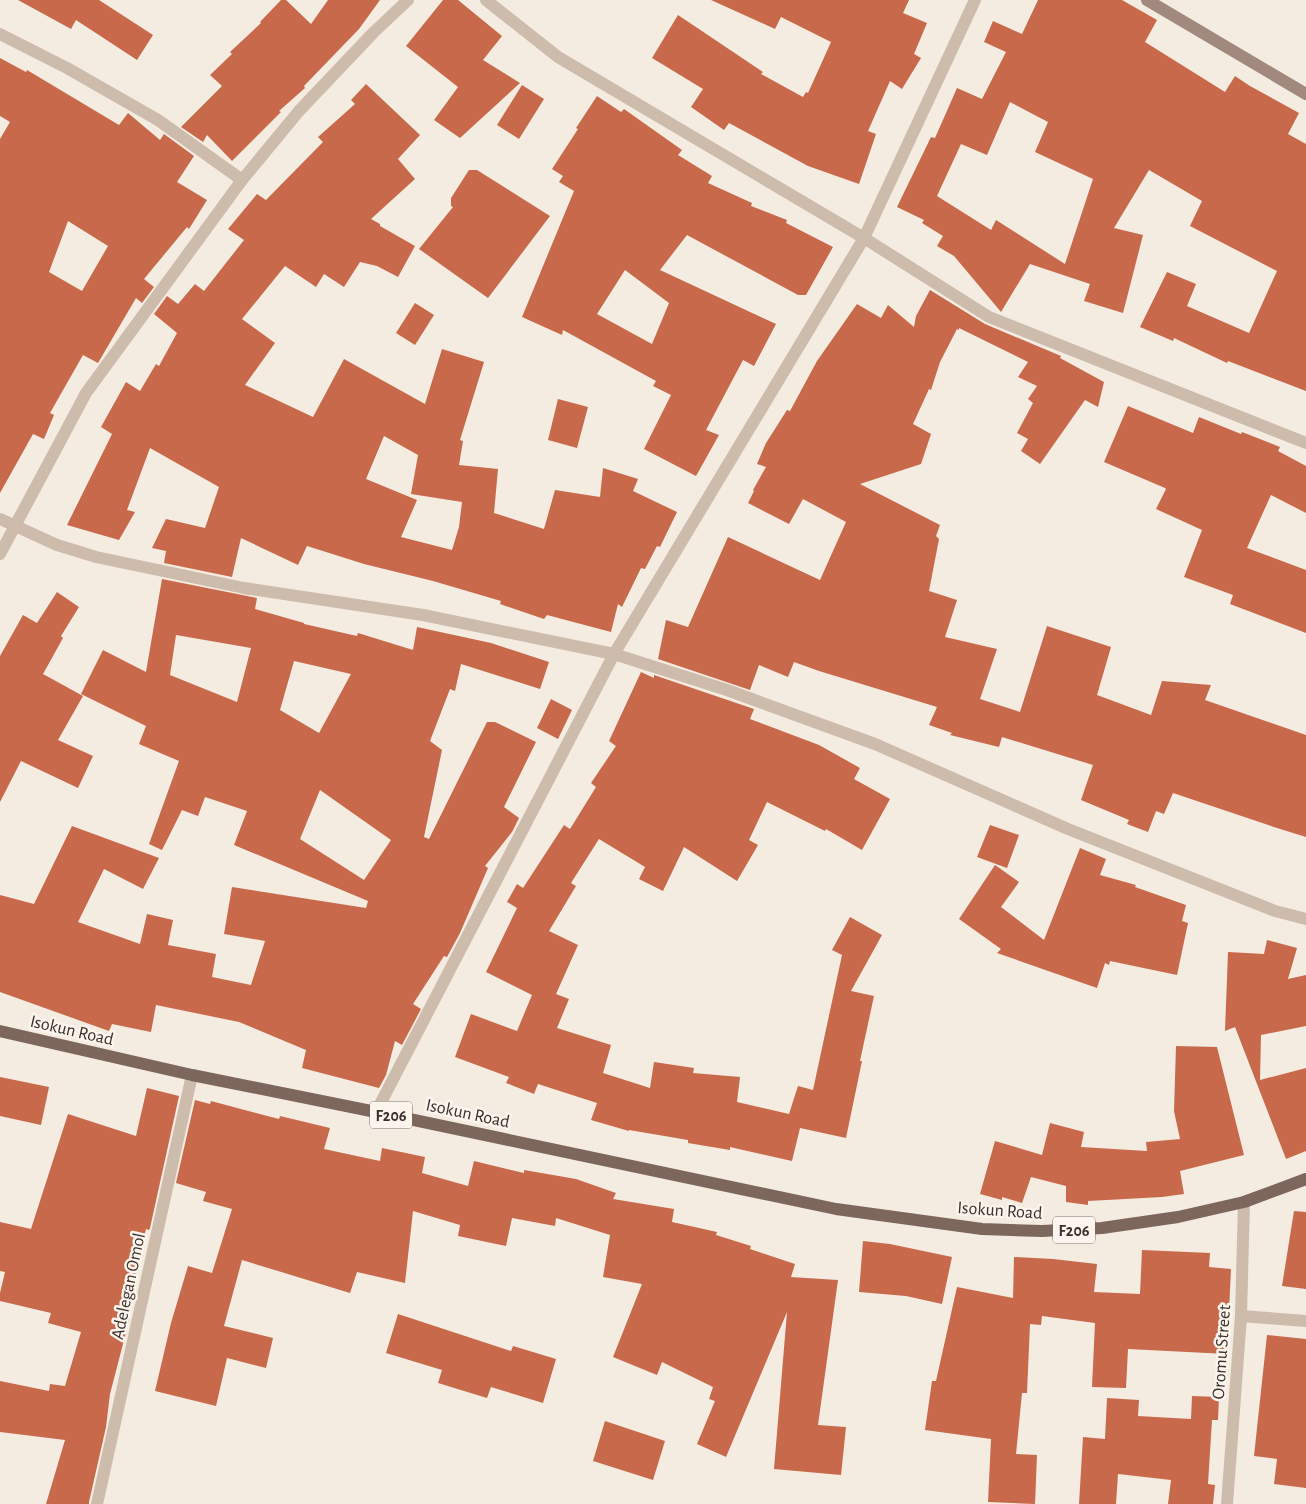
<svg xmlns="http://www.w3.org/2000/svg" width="1306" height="1504" font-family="'Alegreya Sans',sans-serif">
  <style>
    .building { fill: #c8694b; fill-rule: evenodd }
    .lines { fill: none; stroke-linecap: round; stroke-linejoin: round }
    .minor { stroke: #cdbbac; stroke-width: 12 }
    .tertiary { stroke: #cdbbac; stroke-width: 12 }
    .secondary { stroke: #a18a7d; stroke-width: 12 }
    .primary { stroke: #7d675c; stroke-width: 12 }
    .labels { text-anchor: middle; stroke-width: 5; stroke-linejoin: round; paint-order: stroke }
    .shield { fill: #fbf5ee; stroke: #756b66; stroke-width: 1 }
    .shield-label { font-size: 16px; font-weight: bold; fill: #3b302b }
    .street-label { font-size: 18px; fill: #3b302b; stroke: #fbf5ee }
  </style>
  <rect width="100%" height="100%" fill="#f4ebe1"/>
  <g class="building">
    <polygon points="18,0 99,0 153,35 137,60 76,20 71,29"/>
    <polygon points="281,0 286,0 311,24 328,0 380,0 359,29 304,86 305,88 279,111 281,112 232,161 207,135 203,142 181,127 222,86 210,75 232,54 230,52 261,23 260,22"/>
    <polygon points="443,0 458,0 502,36 483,60 520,83 460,138 434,120 458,87 406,46"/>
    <polygon points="711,0 909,0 903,13 927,23 914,54 921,58 902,89 890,81 868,131 876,134 859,184 808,166 729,123 724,130 691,107 703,89 652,58 678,15 763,72 761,74 803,97 806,92 808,93 831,42 781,17 775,29"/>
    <path d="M1038 0H1122L1157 20 1145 42 1225 92 1235 76 1250 86 1299 113 1288 134 1306 144V391L1228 361 1227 363 1174 338 1173 341 1140 327 1167 272 1196 284 1187 306 1249 333 1277 271 1190 226 1202 201 1149 170 1114 228 1143 235 1123 313 1084 301 1090 284 1030 264 1001 312 954 256 937 246 943 236 922 223 924 220 897 207 931 137 935 138 957 88 982 99 1006 52 984 42 993 21 1022 34ZM1010 102 1048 122 1035 152 1093 179 1065 264 996 220 991 230 937 196 961 144 987 155Z"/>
    <path d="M0 58 26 72 27 70 119 125 128 113 160 140 164 134 194 156 177 182 207 200 189 229 187 227 144 279 154 287 142 303 136 298 98 363 83 355 50 413 54 415 44 439 33 434 0 493V139L10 122 0 116ZM68 221 108 246 82 291 49 272Z"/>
    <path d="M366 84 420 135 398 159 415 179 371 219 380 224V226L415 246 398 277 377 266 360 262 344 287 324 274 316 287 285 266 242 319 275 343 245 385 313 417 344 359 425 404 442 349 484 362 460 440 463 441 459 465 498 469 494 513 544 529 555 490 600 497 603 468 638 479 633 491 677 512 660 547 657 546 645 569 641 568 622 607 618 604 611 632 547 615 544 619 500 604 501 601 433 581 364 564 307 546 298 565 241 538 232 577 164 563 166 551 152 548 166 519 205 528 219 487 150 448 127 510 135 512 119 540 67 525 112 434 101 427 126 382 140 391 156 364 159 366 177 333 154 314 167 296 178 304 195 284 204 291 244 240 228 229 257 194 266 200 323 142 318 137 355 104 351 100ZM384 436 418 455 411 494 462 502 459 527 452 550 401 537 417 500 366 479Z"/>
    <polygon points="522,85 544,99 519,139 497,125"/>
    <path d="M597 96 621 112 624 109 682 150 678 155 712 176 708 183 752 203 751 206 787 220 786 223 833 247 806 295H798L687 235 660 270 776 324 754 366 743 360 706 430 719 435 696 476 644 449 671 395 653 386 656 381 563 330 562 335 522 317 574 191 559 182 563 176 552 169 578 129 576 128ZM625 270 669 303 652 344 597 314Z"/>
    <polygon points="469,170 477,170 550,216 488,298 419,249 453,207 451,206 451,198"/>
    <polygon points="930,290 985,324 1061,356 1060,358 1104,382 1098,407 1085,400 1040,464 1021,451 1028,439 1017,433 1033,403 1028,399 1037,386 1018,377 1028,362 959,328 959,330 957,329 940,362 931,390 929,389 913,424 931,434 921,464 860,484 940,525 936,536 939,539 929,591 957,600 945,637 997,649 980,699 1020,712 1047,626 1111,647 1097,695 1151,715 1162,681 1211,685 1205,700 1306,735 1306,837 1277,828 1173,793 1164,814 1156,811 1148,832 1127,824 1129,820 1081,800 1093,765 1002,737 999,747 950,735 952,733 929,725 937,707 819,671 794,662 788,677 759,665 750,690 658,659 666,620 688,627 728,537 820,580 846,522 803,499 789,524 748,503 754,491 753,490 766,467 757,464 766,443 787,410 790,411 817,361 857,304 881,318 888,305 914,327 916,316"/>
    <polygon points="415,303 434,315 415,345 396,333"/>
    <polygon points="558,399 588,407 577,448 548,440"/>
    <polygon points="1128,406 1193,433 1199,417 1241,434 1242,432 1280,447 1278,451 1306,466 1306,513 1271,495 1247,548 1306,570 1306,633 1230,604 1233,595 1184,577 1202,530 1156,509 1166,489 1165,488 1104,462"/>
    <path d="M162 579 257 598 255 609 304 623V624L357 636 358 633 413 650 417 627 491 643 549 662 540 689 461 664 455 691 450 689 430 741 442 750 424 837 429 839 487 722H495L536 742 504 807 519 818 512 832 485 866 488 868 460 933 447 957 444 956 413 1004 421 1009 402 1045 395 1041 386 1075 379 1088 302 1068 306 1050 239 1022 156 1005 151 1032 112 1024 109 1031 0 992V895L34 904 72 826 159 858 143 889 104 869 78 922 140 944 147 914 173 920 168 945 216 954 212 977 251 985 265 941 224 934 232 887 366 908 368 901 234 845 247 811 205 797 198 816 182 810 162 850 149 844 179 761 139 744 146 726 81 694 103 650 146 672ZM176 635 251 648 237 702 170 675ZM294 661 351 674 319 733 280 710ZM320 790 391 840 364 880 300 839Z"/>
    <polygon points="57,592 79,607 61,636 63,638 43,674 83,696 58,740 93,756 78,788 21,761 0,802 0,656 23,615 37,623"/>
    <polygon points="641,672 654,678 654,675 754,709 750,719 819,745 860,768 854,779 890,799 862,850 826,829 825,831 767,802 749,840 758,845 737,881 684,847 663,891 639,879 645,867 599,839 571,883 576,886 549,931 578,945 556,994 569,999 557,1028 611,1045 603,1073 650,1088 654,1062 694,1068 693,1073 740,1077 737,1102 789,1114 798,1086 813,1090 842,955 832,950 850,917 882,935 851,991 874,996 860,1061 862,1061 846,1138 800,1128 792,1161 730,1147 730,1150 688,1143 688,1140 629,1130 629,1131 591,1120 597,1103 538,1084 534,1094 506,1083 509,1077 455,1057 471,1014 517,1031 532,995 486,972 517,908 507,902 517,884 523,888 564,825 570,829 596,787 591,783 616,746 609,741"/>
    <polygon points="551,699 572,710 558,739 537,728"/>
    <polygon points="990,825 1019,835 1007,868 977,857"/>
    <polygon points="1080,848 1106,859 1100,875 1136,885 1135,887 1186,905 1182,921 1188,923 1177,975 1110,961 1109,965 1105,963 1097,988 997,953 1001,949 959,919 995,865 1019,882 1001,907 1044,940"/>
    <polygon points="1267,940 1297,948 1288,979 1306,975 1306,1026 1261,1035 1260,1080 1306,1068 1306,1151 1286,1159 1235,1027 1225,1031 1228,952 1264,954"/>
    <polygon points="1176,1046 1217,1047 1244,1155 1180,1171 1184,1194 1162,1197 1088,1201 1088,1205 1066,1202 1066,1186 1031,1177 1022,1203 1002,1197 1002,1200 980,1194 995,1141 1042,1155 1050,1123 1084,1132 1081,1147 1147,1151 1146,1142 1180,1139 1174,1111"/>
    <polygon points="0,1077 49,1087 41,1125 0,1116"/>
    <polygon points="147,1088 179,1096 150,1228 149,1230 146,1229 135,1276 137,1277 127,1316 130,1317 110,1394 106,1427 89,1502 89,1504 46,1504 65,1440 0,1432 0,1381 49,1391 50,1384 65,1386 81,1332 48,1323 51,1313 0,1301 0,1293 5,1272 0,1271 0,1222 31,1229 68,1114 136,1136"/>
    <polygon points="195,1100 210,1104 211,1101 279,1119 280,1116 330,1128 324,1149 380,1161 382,1148 425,1157 422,1173 468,1186 474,1161 524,1173 524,1170 576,1179 616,1193 613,1199 674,1209 672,1222 717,1232 716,1235 751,1246 750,1249 795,1264 791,1277 838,1280 818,1425 846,1427 841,1475 774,1469 787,1312 726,1457 697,1444 715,1401 709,1399 713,1387 662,1362 657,1375 613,1357 642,1284 603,1277 610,1235 556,1218 555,1226 512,1218 506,1246 458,1236 460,1225 413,1211 405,1283 357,1272 350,1293 242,1260 224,1326 273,1338 266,1368 227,1358 216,1406 155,1391 171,1323 188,1266 212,1273 232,1209 203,1201 206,1192 176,1183"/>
    <polygon points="1294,1211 1306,1212 1306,1289 1282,1286"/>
    <polygon points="863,1241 890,1244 952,1257 942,1304 906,1296 859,1292"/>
    <polygon points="1142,1250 1210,1253 1209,1267 1231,1269 1227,1354 1128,1349 1126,1388 1092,1387 1095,1323 1042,1316 1041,1325 1030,1324 1027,1393 1022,1393 1016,1454 1037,1455 1035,1504 988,1502 991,1439 925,1430 932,1381 936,1381 957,1287 1013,1298 1014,1257 1053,1259 1097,1264 1094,1292 1140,1294"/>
    <polygon points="398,1314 511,1351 513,1346 556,1359 543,1403 491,1387 487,1398 438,1383 442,1370 386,1353"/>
    <polygon points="1267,1335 1306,1339 1306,1488 1274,1484 1277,1459 1254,1456"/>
    <polygon points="1192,1396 1219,1397 1218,1420 1212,1420 1208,1484 1215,1485 1213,1504 1168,1504 1171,1480 1118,1474 1116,1504 1079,1504 1083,1437 1105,1439 1107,1398 1139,1400 1138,1416 1191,1419"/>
    <polygon points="605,1421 665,1441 653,1480 593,1461"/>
  </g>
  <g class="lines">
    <g class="minor">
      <polyline points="486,0 558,57 864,238 989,317 1306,443"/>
      <polyline points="0,34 67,68 158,120 242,180"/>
      <polyline points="0,519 57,545 96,557 244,588 423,615 614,654 727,690 875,744 1068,829 1275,911 1306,919"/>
      <polyline points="376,1112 614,654 864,238 975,0"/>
      <polyline points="1241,1316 1306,1321"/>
      <polyline points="97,1504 192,1075"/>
      <polyline points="1227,1504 1241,1316 1244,1202"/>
    </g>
    <polyline class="tertiary" points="0,554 86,393 242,180 299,111 373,33 408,0"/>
    <polyline class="secondary" points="1147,0 1306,94"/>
    <polyline class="primary" points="0,1031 192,1075 376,1112 836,1209 982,1229 1042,1231 1102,1228 1178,1217 1244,1202 1306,1179"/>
  </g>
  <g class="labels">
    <g class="shield">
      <rect x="370" y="1101.5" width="42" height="27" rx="4"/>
      <rect x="1053" y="1216.5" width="42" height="27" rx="4"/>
    </g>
    <g class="shield-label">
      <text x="391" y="1121">F206</text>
      <text x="1074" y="1236">F206</text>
    </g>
    <g class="street-label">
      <text transform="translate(72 1030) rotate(13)" y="6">Isokun Road</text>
      <text transform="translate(468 1113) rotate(12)" y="6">Isokun Road</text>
      <text transform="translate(1000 1210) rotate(4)" y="6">Isokun Road</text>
      <text transform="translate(128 1286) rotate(-78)" y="6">Adelegan Omol</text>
      <text transform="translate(1221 1352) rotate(-86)" y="6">Oromu Street</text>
    </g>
  </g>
</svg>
